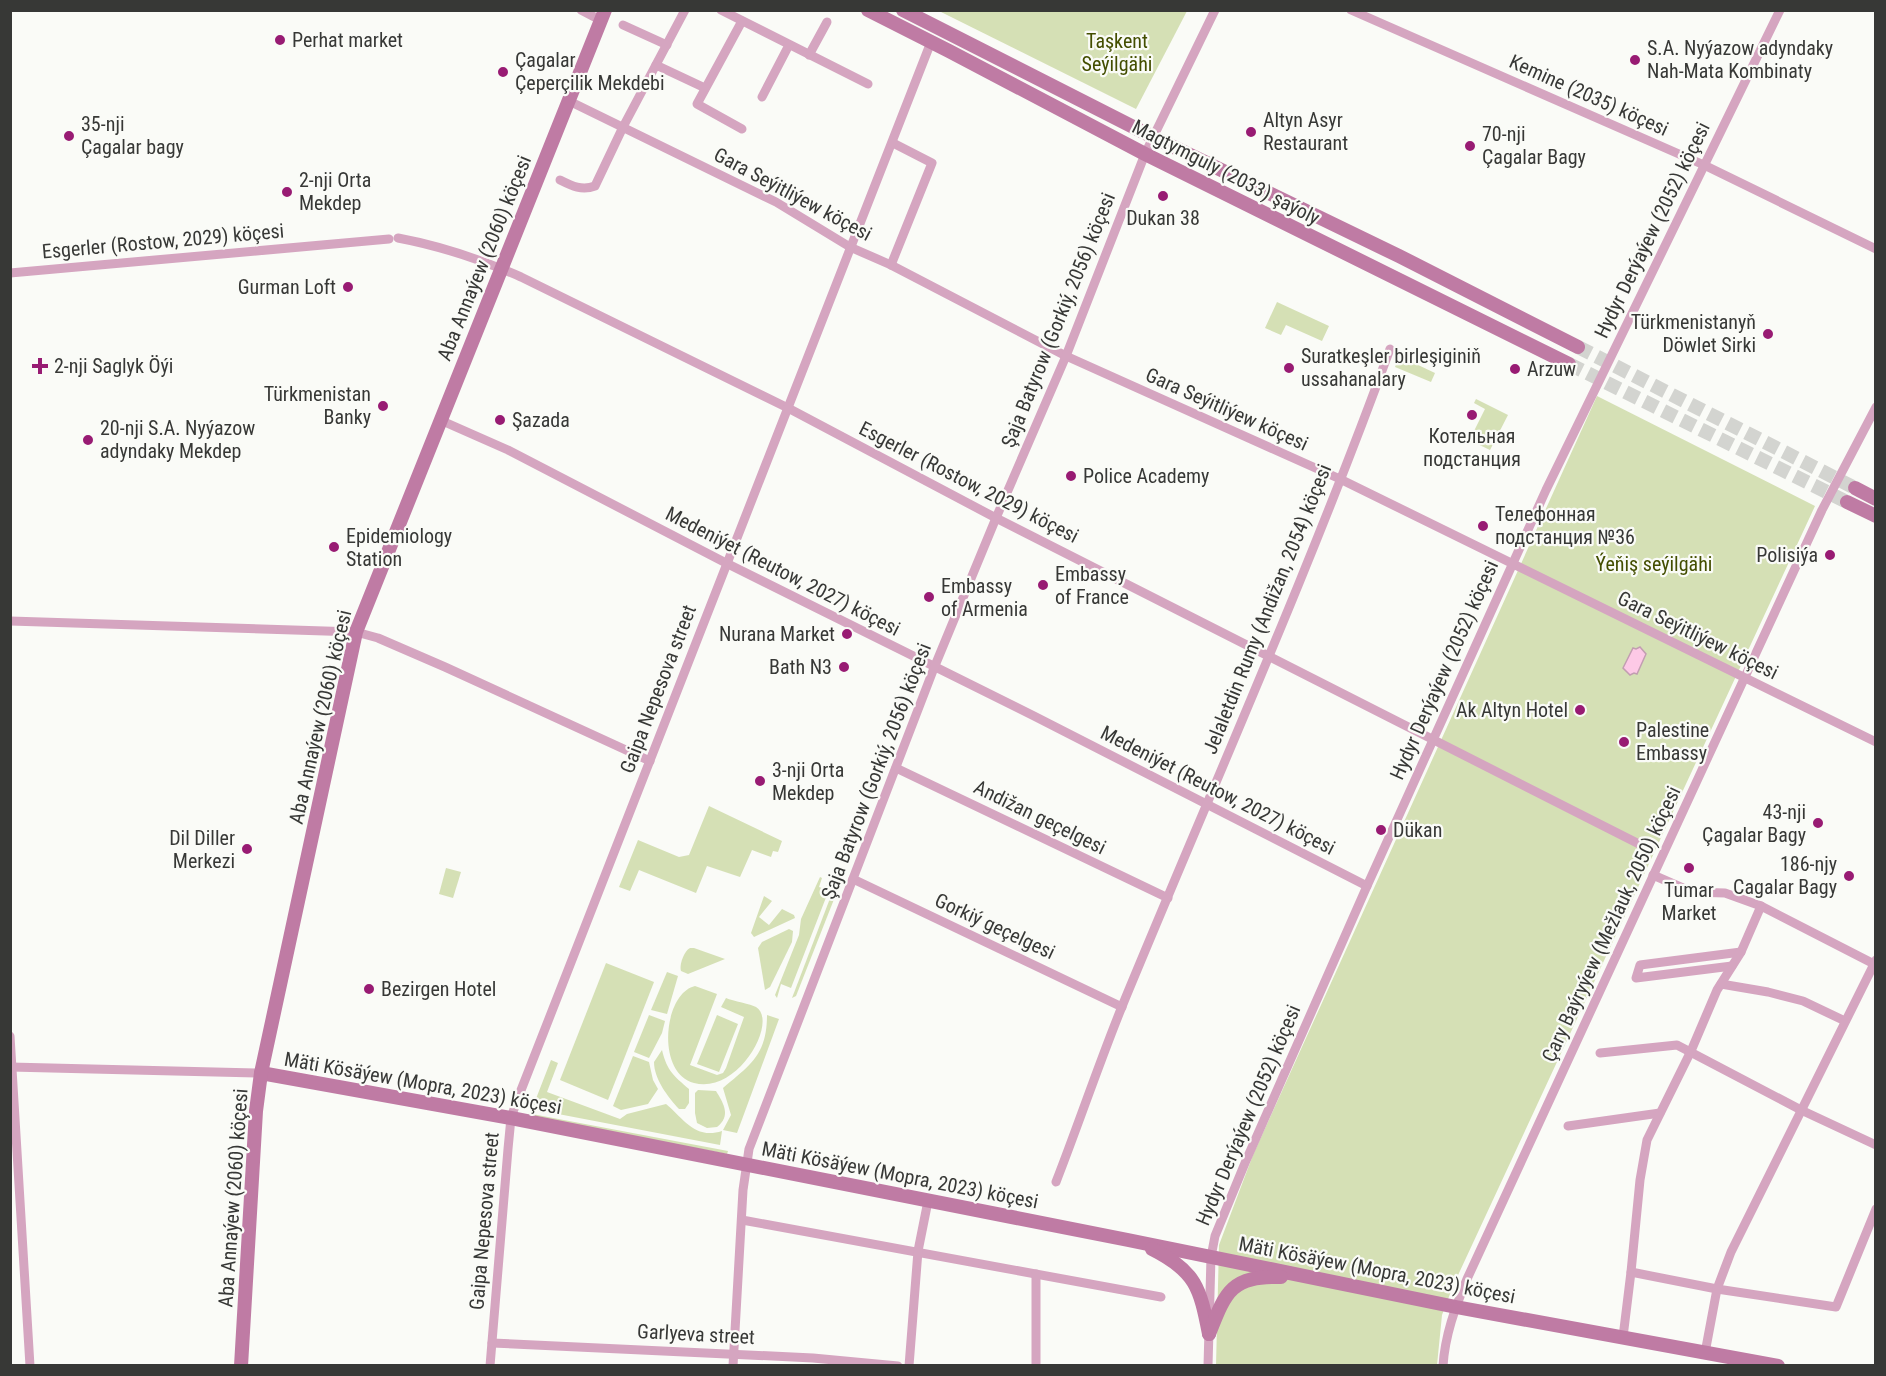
<svg xmlns="http://www.w3.org/2000/svg" width="1886" height="1376" font-family="'Roboto Condensed',sans-serif">
  <style>
    .green { fill: #d5e0b5 }
    .water { fill: #fdc9e6; stroke: #c29eb1; stroke-width: 1.5 }
    .lines { fill: none; stroke-linecap: round; stroke-linejoin: round }
    .secondary-tunnel { stroke: #d3d4d0; stroke-width: 14; stroke-dasharray: 14 7; stroke-linecap: butt }
    .street { stroke: #d5a5c0; stroke-width: 9 }
    .secondary { stroke: #bf7ba4; stroke-width: 14 }
    .poi-dot { fill: #981b73; stroke: #fafbf7; stroke-width: 2 }
    .labels { text-anchor: middle; stroke-width: 4.5; stroke-linejoin: round; paint-order: stroke }
    .poi-label { font-size: 20px; fill: #373836; stroke: #fafbf7; text-anchor: start }
    .park-label { font-size: 20px; fill: #434e00; stroke: #fafbf7 }
    .street-label { font-size: 20px; fill: #373836; stroke: #fafbf7 }
  </style>
  <rect width="100%" height="100%" fill="#fafbf7"/>
  <g class="green">
    <polygon points="939,11 1187,11 1136,109"/>
    <polygon points="1277,302 1329,326 1322,341 1286,325 1281,335 1265,328"/>
    <polygon points="1399,356 1435,373 1431,382 1395,367"/>
    <polygon points="1597,396 1815,506 1453,1286 1442,1315 1437,1365 1216,1366 1219,1245 1253,1155"/>
    <polygon points="1476,399 1508,415 1490,450 1471,441 1475,432 1474,431 1485,409 1474,403"/>
    <polygon points="709,806 782,841 778,852 773,851 771,857 752,850 740,877 707,866 696,893 639,870 630,891 619,887 638,840 679,857 689,855"/>
    <polygon points="446,868 461,872 453,898 439,894"/>
    <polygon points="820,877 822,878 819,887 825,889 829,881 832,882 791,988 781,984 777,998 775,995 799,935 801,919"/>
    <polygon points="837,880 840,884 796,996 792,998"/>
    <polygon points="764,896 772,901 759,917 769,925 782,909 794,915 795,918 754,937 751,933"/>
    <polygon points="789,929 793,931 792,942 770,987 765,990 758,948 762,942"/>
    <path d="M690 948H694L725 959 688 974 681 971C679 965 684 951 690 948Z"/>
    <polygon points="606,963 654,982 608,1100 560,1080"/>
    <polygon points="667,972 678,976 667,1014 651,1010"/>
    <path d="M695 986 717 994 690 1065 717 1075 723 1073 726 1068 744 1017 721 1007 726 998C733 1001 751 1004 756 1007 779 1021 738 1095 694 1083 655 1072 664 993 695 986Z"/>
    <polygon points="649,1015 665,1021 662,1033 649,1058 634,1052"/>
    <polygon points="717,1015 738,1024 719,1072 697,1064"/>
    <path d="M767 1015 779 1019 737 1133 723 1130 731 1115 723 1088C750 1065 767 1055 767 1015Z"/>
    <path d="M662 1050C667 1071 674 1076 689 1089V1103L685 1109H679C668 1097 654 1079 654 1062Z"/>
    <polygon points="633,1056 649,1062 653,1080 658,1089 648,1104 621,1110 613,1106"/>
    <path d="M551 1060 558 1063 547 1092 620 1119 627 1114 666 1104C683 1118 695 1140 722 1131L720 1145 532 1109Z"/>
    <path d="M698 1090 716 1091C724 1104 731 1116 717 1127L707 1128 697 1123 695 1113V1093Z"/>
    <polygon points="532,1114 728,1151 727,1154 531,1117"/>
  </g>
  <polygon class="water" points="1640,647 1646,654 1637,674 1634,673 1630,675 1623,668 1633,648 1636,649"/>
  <g class="lines">
    <g class="secondary-tunnel">
      <polyline points="1578,347 1855,488"/>
      <polyline points="1569,364 1847,502"/>
    </g>
    <g class="street">
      <polyline points="581,10 602,21"/>
      <polyline points="721,10 868,84"/>
      <polyline points="1351,10 1704,165 1876,249"/>
      <polyline points="623,25 667,45"/>
      <polyline points="809,55 827,22"/>
      <polyline points="656,65 705,88"/>
      <polyline points="762,97 789,45"/>
      <polyline points="569,101 776,202 850,247 891,265 1066,356 1340,479 1876,742"/>
      <polyline points="742,129 697,104 742,21"/>
      <path d="M560 180C572 186 582 191 595 186L623 127 685 10"/>
      <path d="M398 238C441 246 482 260 521 277L788 408 996 518 1643 846"/>
      <polyline points="891,265 932,163 893,143"/>
      <polyline points="10,273 389,239"/>
      <polyline points="440,420 508,450 726,563 1034,716 1367,886"/>
      <polyline points="10,621 356,632 378,638 445,667 650,761"/>
      <polyline points="896,768 1168,898"/>
      <polyline points="1653,875 1692,892 1725,893 1761,906 1876,965"/>
      <polyline points="853,879 1122,1007"/>
      <polyline points="1732,966 1636,978 1640,965 1741,952"/>
      <polyline points="1721,984 1768,992 1803,1001 1845,1021"/>
      <polyline points="10,1036 30,1366"/>
      <polyline points="1600,1053 1677,1045 1801,1110 1876,1145"/>
      <polyline points="10,1067 261,1073"/>
      <polyline points="1568,1126 1660,1113"/>
      <path d="M1056 1182C1079 1123 1099 1063 1123 1004 1213 786 1309 571 1390 349"/>
      <polyline points="742,1220 1161,1297"/>
      <polyline points="1631,1272 1717,1289 1836,1307 1876,1209"/>
      <polyline points="1036,1274 1036,1366"/>
      <polyline points="1623,1337 1631,1272 1640,1180 1647,1140 1691,1051 1717,990 1741,952 1761,906"/>
      <polyline points="492,1343 813,1358 898,1366"/>
      <polyline points="1705,1353 1717,1289 1731,1252 1876,960"/>
      <polyline points="490,1366 508,1149 511,1118 516,1103 931,42"/>
      <polyline points="733,1366 743,1190 749,1149 934,668 996,518 1066,356 1145,154 1215,10"/>
      <polyline points="909,1366 918,1251 928,1201"/>
      <polyline points="1208,1366 1211,1257 1215,1236 1245,1163 1367,886 1546,490 1780,10"/>
      <path d="M1443 1366C1445 1335 1455 1308 1467 1279L1822 510 1876 407"/>
    </g>
    <g class="secondary">
      <polyline points="868,10 949,51 1145,154 1569,364"/>
      <polyline points="903,10 1153,137 1399,256 1578,347"/>
      <polyline points="1855,488 1876,499"/>
      <polyline points="1847,502 1876,516"/>
      <polyline points="261,1073 511,1118 1128,1240 1456,1307 1778,1366"/>
      <path d="M1152 1249C1196 1271 1200 1288 1209 1334"/>
      <path d="M1209 1334C1226 1291 1231 1276 1281 1277"/>
      <polyline points="241,1366 256,1111 261,1073 356,632 605,10"/>
    </g>
  </g>
  <g class="poi-dot">
    <circle cx="280" cy="40" r="6"/>
    <circle cx="1635" cy="60" r="6"/>
    <circle cx="503" cy="72" r="6"/>
    <circle cx="1251" cy="132" r="6"/>
    <circle cx="69" cy="136" r="6"/>
    <circle cx="1470" cy="146" r="6"/>
    <circle cx="287" cy="192" r="6"/>
    <circle cx="1163" cy="196" r="6"/>
    <circle cx="348" cy="287" r="6"/>
    <circle cx="1768" cy="334" r="6"/>
    <path d="M37 357h6v6h6v6h-6v6h-6v-6h-6v-6h6z"/>
    <circle cx="1289" cy="368" r="6"/>
    <circle cx="1515" cy="369" r="6"/>
    <circle cx="383" cy="406" r="6"/>
    <circle cx="1472" cy="415" r="6"/>
    <circle cx="500" cy="420" r="6"/>
    <circle cx="88" cy="440" r="6"/>
    <circle cx="1071" cy="476" r="6"/>
    <circle cx="1483" cy="526" r="6"/>
    <circle cx="334" cy="547" r="6"/>
    <circle cx="1830" cy="555" r="6"/>
    <circle cx="1043" cy="585" r="6"/>
    <circle cx="929" cy="597" r="6"/>
    <circle cx="847" cy="634" r="6"/>
    <circle cx="844" cy="667" r="6"/>
    <circle cx="1580" cy="710" r="6"/>
    <circle cx="1624" cy="742" r="6"/>
    <circle cx="760" cy="781" r="6"/>
    <circle cx="1818" cy="823" r="6"/>
    <circle cx="1381" cy="830" r="6"/>
    <circle cx="247" cy="849" r="6"/>
    <circle cx="1689" cy="868" r="6"/>
    <circle cx="1849" cy="876" r="6"/>
    <circle cx="369" cy="989" r="6"/>
  </g>
  <g class="labels">
    <g class="poi-label">
      <text x="292" y="47">Perhat market</text>
      <text x="1647" y="55">S.A. Nyýazow adyndaky<tspan x="1647" dy="23">Nah-Mata Kombinaty</tspan></text>
      <text x="515" y="67">Çagalar<tspan x="515" dy="23">Çeperçilik Mekdebi</tspan></text>
      <text x="1263" y="127">Altyn Asyr<tspan x="1263" dy="23">Restaurant</tspan></text>
      <text x="81" y="131">35-nji<tspan x="81" dy="23">Çagalar bagy</tspan></text>
      <text x="1482" y="141">70-nji<tspan x="1482" dy="23">Çagalar Bagy</tspan></text>
      <text x="299" y="187">2-nji Orta<tspan x="299" dy="23">Mekdep</tspan></text>
      <text x="1163" y="225" text-anchor="middle">Dukan 38</text>
      <text x="336" y="294" text-anchor="end">Gurman Loft</text>
      <text x="1756" y="329" text-anchor="end">Türkmenistanyň<tspan x="1756" dy="23">Döwlet Sirki</tspan></text>
      <text x="1301" y="363">Suratkeşler birleşiginiň<tspan x="1301" dy="23">ussahanalary</tspan></text>
      <text x="54" y="373">2-nji Saglyk Öýi</text>
      <text x="1527" y="376">Arzuw</text>
      <text x="371" y="401" text-anchor="end">Türkmenistan<tspan x="371" dy="23">Banky</tspan></text>
      <text x="512" y="427">Şazada</text>
      <text x="100" y="435">20-nji S.A. Nyýazow<tspan x="100" dy="23">adyndaky Mekdep</tspan></text>
      <text x="1472" y="443" text-anchor="middle">Котельная<tspan x="1472" dy="23">подстанция</tspan></text>
      <text x="1083" y="483">Police Academy</text>
      <text x="1495" y="521">Телефонная<tspan x="1495" dy="23">подстанция №36</tspan></text>
      <text x="346" y="543">Epidemiology<tspan x="346" dy="23">Station</tspan></text>
      <text x="1818" y="562" text-anchor="end">Polisiýa</text>
      <text x="1055" y="581">Embassy<tspan x="1055" dy="23">of France</tspan></text>
      <text x="941" y="593">Embassy<tspan x="941" dy="23">of Armenia</tspan></text>
      <text x="835" y="641" text-anchor="end">Nurana Market</text>
      <text x="832" y="674" text-anchor="end">Bath N3</text>
      <text x="1568" y="717" text-anchor="end">Ak Altyn Hotel</text>
      <text x="1636" y="737">Palestine<tspan x="1636" dy="23">Embassy</tspan></text>
      <text x="772" y="777">3-nji Orta<tspan x="772" dy="23">Mekdep</tspan></text>
      <text x="1806" y="819" text-anchor="end">43-nji<tspan x="1806" dy="23">Çagalar Bagy</tspan></text>
      <text x="1393" y="837">Dükan</text>
      <text x="235" y="845" text-anchor="end">Dil Diller<tspan x="235" dy="23">Merkezi</tspan></text>
      <text x="1837" y="871" text-anchor="end">186-njy<tspan x="1837" dy="23">Cagalar Bagy</tspan></text>
      <text x="1689" y="897" text-anchor="middle">Tumar<tspan x="1689" dy="23">Market</tspan></text>
      <text x="381" y="996">Bezirgen Hotel</text>
    </g>
    <g class="park-label">
      <text x="1117" y="48">Taşkent<tspan x="1117" dy="23">Seýilgähi</tspan></text>
      <text x="1654" y="571">Ýeňiş seýilgähi</text>
    </g>
    <g class="street-label">
      <text transform="translate(1589 95) rotate(24)" y="7">Kemine (2035) köçesi</text>
      <text transform="translate(1226 172) rotate(27)" y="7">Magtymguly (2033) şaýoly</text>
      <text transform="translate(793 194) rotate(28)" y="7">Gara Seýitliýew köçesi</text>
      <text transform="translate(1652 230) rotate(-64)" y="7">Hydyr Derýaýew (2052) köçesi</text>
      <text transform="translate(163 241) rotate(-5)" y="7">Esgerler (Rostow, 2029) köçesi</text>
      <text transform="translate(484 258) rotate(-68)" y="7">Aba Annaýew (2060) köçesi</text>
      <text transform="translate(1058 320) rotate(-68)" y="7">Şaja Batyrow (Gorkiý, 2056) köçesi</text>
      <text transform="translate(1227 409) rotate(24)" y="7">Gara Seýitliýew köçesi</text>
      <text transform="translate(969 482) rotate(27)" y="7">Esgerler (Rostow, 2029) köçesi</text>
      <text transform="translate(783 571) rotate(27)" y="7">Medeniýet (Reutow, 2027) köçesi</text>
      <text transform="translate(1267 609) rotate(-68)" y="7">Jelaletdin Rumy (Andižan, 2054) köçesi</text>
      <text transform="translate(1698 635) rotate(26)" y="7">Gara Seýitliýew köçesi</text>
      <text transform="translate(1444 670) rotate(-66)" y="7">Hydyr Derýaýew (2052) köçesi</text>
      <text transform="translate(658 689) rotate(-69)" y="7">Gaipa Nepesova street</text>
      <text transform="translate(320 717) rotate(-77)" y="7">Aba Annaýew (2060) köçesi</text>
      <text transform="translate(876 771) rotate(-69)" y="7">Şaja Batyrow (Gorkiý, 2056) köçesi</text>
      <text transform="translate(1218 790) rotate(27)" y="7">Medeniýet (Reutow, 2027) köçesi</text>
      <text transform="translate(1040 817) rotate(26)" y="7">Andižan geçelgesi</text>
      <text transform="translate(1611 924) rotate(-65)" y="7">Çary Baýryýew (Mežlauk, 2050) köçesi</text>
      <text transform="translate(995 926) rotate(25)" y="7">Gorkiý geçelgesi</text>
      <text transform="translate(423 1083) rotate(10)" y="7">Mäti Kösäýew (Mopra, 2023) köçesi</text>
      <text transform="translate(1248 1115) rotate(-67)" y="7">Hydyr Derýaýew (2052) köçesi</text>
      <text transform="translate(900 1175) rotate(11)" y="7">Mäti Kösäýew (Mopra, 2023) köçesi</text>
      <text transform="translate(233 1198) rotate(-86)" y="7">Aba Annaýew (2060) köçesi</text>
      <text transform="translate(484 1221) rotate(-85)" y="7">Gaipa Nepesova street</text>
      <text transform="translate(1377 1270) rotate(11)" y="7">Mäti Kösäýew (Mopra, 2023) köçesi</text>
      <text transform="translate(696 1334) rotate(3)" y="7">Garlyeva street</text>
    </g>
  </g>
  <rect width="1886" height="1376" fill="none" stroke="#373836" stroke-width="24"/>
</svg>
